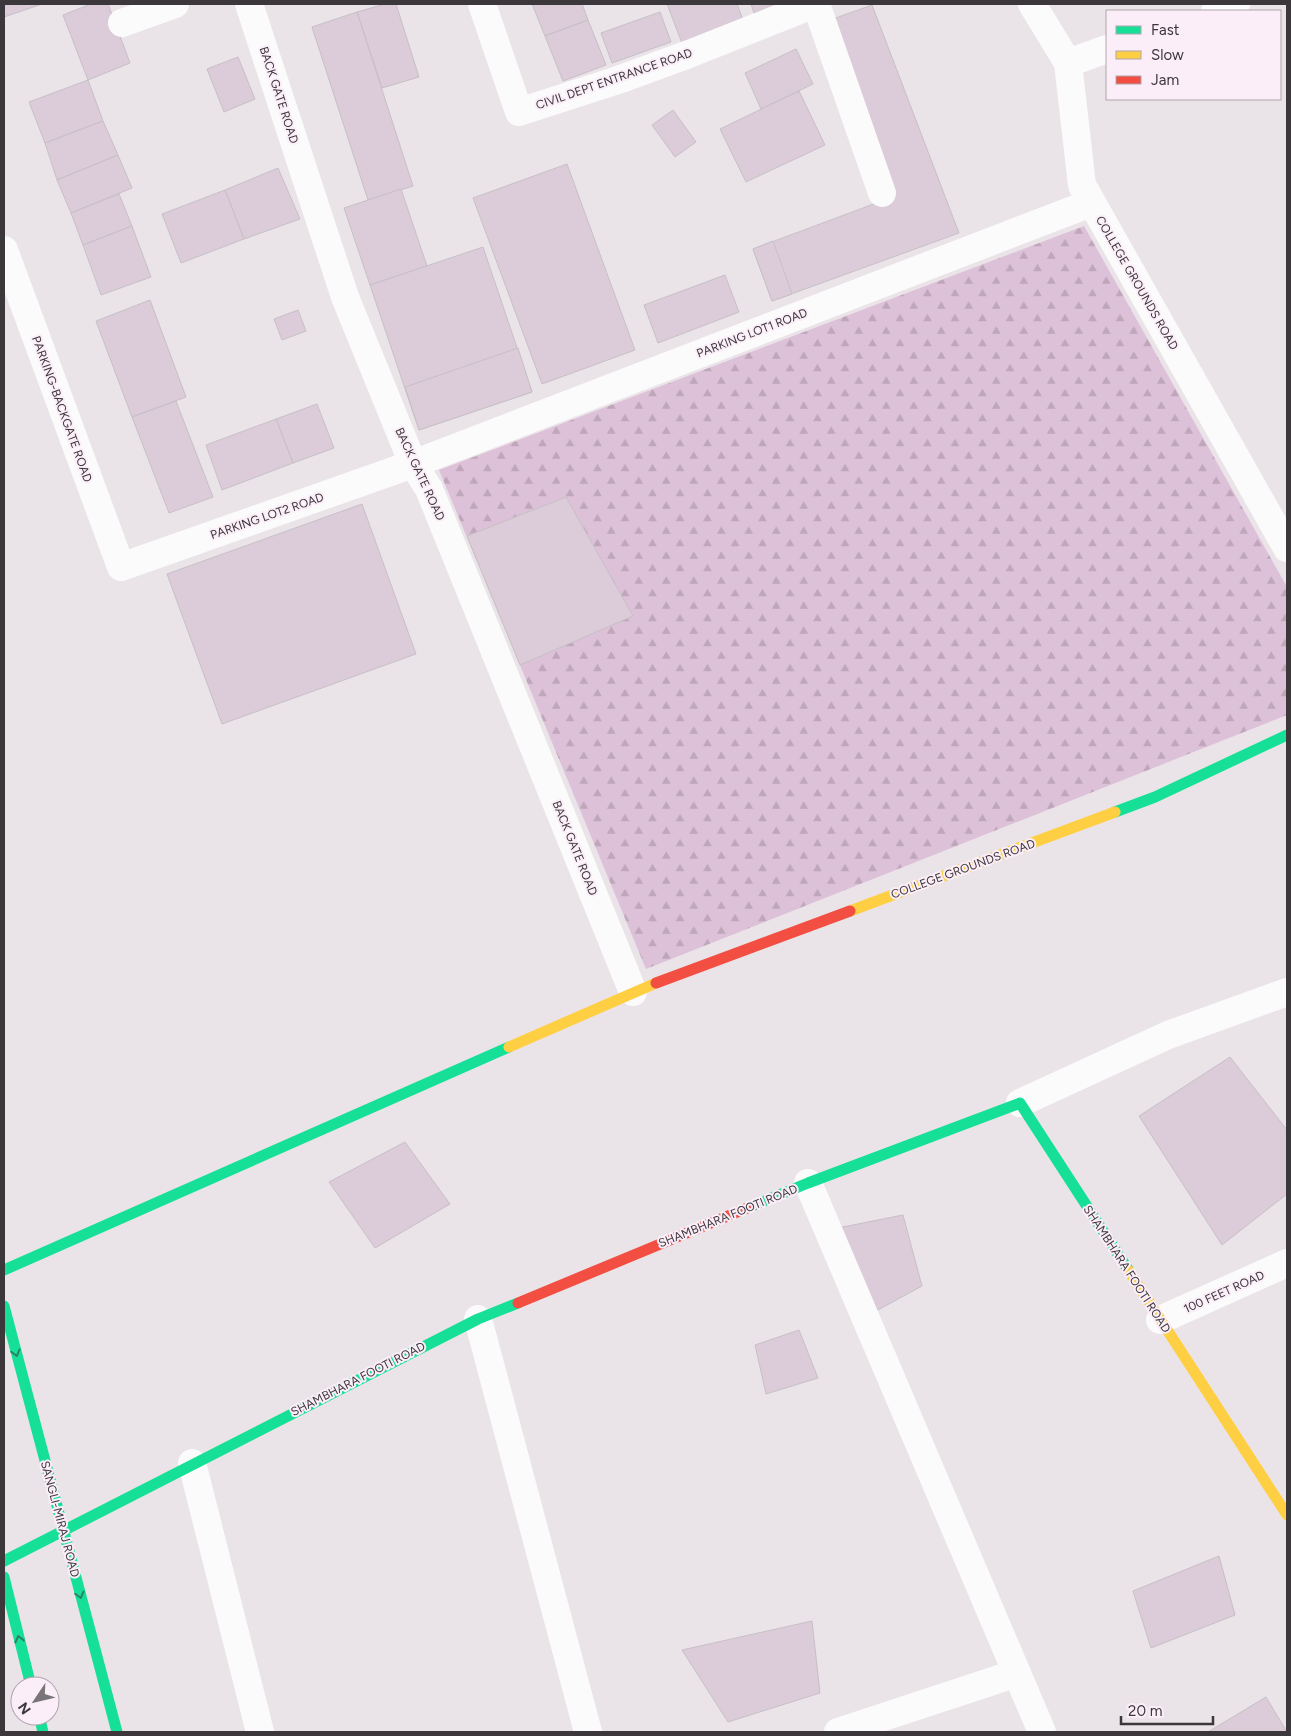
<svg xmlns="http://www.w3.org/2000/svg" width="1291" height="1736" font-family="Figtree,sans-serif">
  <style>
    .forest { fill: url(#forest-firs) }
    .building { fill: #dccbd9; stroke: #c6c0c5 }
    .lines { fill: none; stroke-linecap: round; stroke-linejoin: round }
    .street { stroke: #fcfbfc; stroke-width: 28 }
    .fast { stroke: #16e098; stroke-width: 11 }
    .slow { stroke: #ffcf43; stroke-width: 11 }
    .jam { stroke: #f24e42; stroke-width: 11 }
    .oneway { stroke: #2b8365 }
    .labels { text-anchor: middle; stroke-width: 4; stroke-linejoin: round; paint-order: stroke }
    .street-label { font-size: 12px; fill: #3c373b; stroke: #fbeef8 }
  </style>
  <defs>
    <pattern id="forest-firs" width="22" height="20" patternUnits="userSpaceOnUse" patternTransform="scale(1.25)"><rect width="22" height="20" fill="#ddc1d8"/><path d="M5 1l3.5 6h-7zM16 11l3.5 6h-7z" fill="#bfa6ba"/></pattern>
  </defs>
  <rect width="100%" height="100%" fill="#eae4e9"/>
  <polygon class="forest" points="1084,226 1287,587 1287,715 646,969 439,470"/>
  <g class="building">
    <polygon points="4,4 42,4 4,17"/>
    <polygon points="91,4 108,4 130,63 88,80 63,15"/>
    <polygon points="385,4 396,4 419,77 382,88 357,12"/>
    <polygon points="532,4 582,4 588,20 545,36"/>
    <polygon points="667,4 737,4 743,20 682,43"/>
    <polygon points="751,4 780,4 754,13"/>
    <polygon points="872,5 959,233 772,301 753,249 895,196 830,20"/>
    <polygon points="357,12 413,186 368,200 312,27"/>
    <polygon points="660,12 671,42 612,63 601,33"/>
    <polygon points="588,20 606,65 563,81 545,36"/>
    <polygon points="796,49 813,84 761,109 745,73"/>
    <polygon points="238,57 255,99 224,112 207,69"/>
    <polygon points="88,80 103,121 45,143 29,102"/>
    <polygon points="799,91 825,145 746,182 720,129"/>
    <polygon points="673,110 696,142 675,157 652,125"/>
    <polygon points="103,121 118,155 57,180 45,143"/>
    <polygon points="118,155 132,188 71,213 57,180"/>
    <polygon points="567,164 635,350 542,384 473,198"/>
    <polygon points="278,168 300,219 244,239 225,190"/>
    <polygon points="401,189 427,266 370,285 344,208"/>
    <polygon points="225,190 244,239 181,263 162,214"/>
    <polygon points="119,194 132,226 83,245 71,213"/>
    <polygon points="132,226 151,277 101,295 83,245"/>
    <polygon points="773,241 792,294 772,301 753,249"/>
    <polygon points="483,247 532,392 419,430 370,285"/>
    <polygon points="725,275 739,312 658,343 644,305"/>
    <polygon points="150,300 186,397 132,417 96,321"/>
    <polygon points="298,310 306,331 282,340 274,319"/>
    <polygon points="518,348 532,392 419,430 405,387"/>
    <polygon points="176,401 213,497 169,513 132,417"/>
    <polygon points="317,404 334,448 293,463 276,419"/>
    <polygon points="276,419 293,463 222,490 206,445"/>
    <polygon points="566,497 633,616 520,665 467,536"/>
    <polygon points="362,504 416,654 222,724 167,574"/>
    <polygon points="1230,1057 1287,1130 1287,1194 1222,1245 1139,1116"/>
    <polygon points="405,1142 450,1204 375,1248 329,1182"/>
    <polygon points="903,1215 922,1286 865,1317 828,1230"/>
    <polygon points="799,1330 818,1378 766,1394 755,1345"/>
    <polygon points="1219,1556 1235,1615 1151,1648 1133,1591"/>
    <polygon points="812,1621 820,1693 728,1722 682,1650"/>
    <polygon points="1266,1697 1287,1732 1208,1732"/>
  </g>
  <g class="lines">
    <g class="street">
      <polyline points="249,4 345,297 413,464 429,489 633,992"/>
      <polyline points="482,4 519,112 618,80 689,54 815,4"/>
      <polyline points="816,4 882,193"/>
      <polyline points="1032,4 1068,63 1082,185 1287,548"/>
      <polyline points="1215,11 1236,4"/>
      <polyline points="122,23 175,4"/>
      <polyline points="1068,63 1107,49"/>
      <polyline points="4,250 121,567 413,464 1091,203"/>
      <polyline points="1020,1103 1168,1035 1287,992"/>
      <polyline points="808,1183 1042,1732"/>
      <polyline points="478,1319 588,1732"/>
      <polyline points="1160,1320 1287,1263"/>
      <polyline points="192,1463 260,1732"/>
      <polyline points="838,1732 1017,1673"/>
    </g>
    <g class="fast">
      <polyline points="1115,812 1155,797 1287,735"/>
      <polyline points="752,1206 808,1183 1020,1103 1129,1271"/>
      <polyline points="4,1270 509,1047"/>
      <polyline points="4,1306 117,1732"/>
      <polyline points="4,1561 478,1319 518,1303"/>
      <polyline points="4,1577 31,1686"/>
      <polyline points="39,1716 43,1732"/>
    </g>
    <g class="slow">
      <polyline points="850,911 1115,812"/>
      <polyline points="509,1047 656,983"/>
      <polyline points="1129,1271 1287,1515"/>
    </g>
    <g class="jam">
      <polyline points="656,983 850,911"/>
      <polyline points="518,1303 752,1206"/>
    </g>
  </g>
  <defs><path id="oneway-chevron" d="M-2-3.5L2.5 0L-2 3.5" fill="none" stroke-width="1.6" stroke-linecap="round" stroke-linejoin="round" transform="scale(1.25)"/></defs>
  <g class="oneway">
    <use href="#oneway-chevron" transform="translate(16 1353) rotate(75)"/>
    <use href="#oneway-chevron" transform="translate(80 1595) rotate(75)"/>
    <use href="#oneway-chevron" transform="translate(19 1639) rotate(-104)"/>
  </g>
  <g class="labels">
    <g class="street-label">
      <text transform="translate(614 79) rotate(-19)" y="4">CIVIL DEPT ENTRANCE ROAD</text>
      <text transform="translate(279 95) rotate(72)" y="4">BACK GATE ROAD</text>
      <text transform="translate(1137 283) rotate(60)" y="4">COLLEGE GROUNDS ROAD</text>
      <text transform="translate(752 333) rotate(-21)" y="4">PARKING LOT1 ROAD</text>
      <text transform="translate(62 409) rotate(70)" y="4">PARKING-BACKGATE ROAD</text>
      <text transform="translate(420 474) rotate(65)" y="4">BACK GATE ROAD</text>
      <text transform="translate(267 516) rotate(-19)" y="4">PARKING LOT2 ROAD</text>
      <text transform="translate(575 848) rotate(68)" y="4">BACK GATE ROAD</text>
      <text transform="translate(963 869) rotate(-20)" y="4">COLLEGE GROUNDS ROAD</text>
      <text transform="translate(728 1216) rotate(-22)" y="4">SHAMBHARA FOOTI ROAD</text>
      <text transform="translate(1127 1269) rotate(57)" y="4">SHAMBHARA FOOTI ROAD</text>
      <text transform="translate(1224 1292) rotate(-24)" y="4">100 FEET ROAD</text>
      <text transform="translate(358 1379) rotate(-27)" y="4">SHAMBHARA FOOTI ROAD</text>
      <text transform="translate(60 1519) rotate(75)" y="4">SANGLI-MIRAJ ROAD</text>
    </g>
  </g>
  <rect width="1291" height="1736" fill="none" stroke="#3c373b" stroke-width="10"/>
  <rect x="1106" y="10" width="175" height="90" fill="#fbeef8" stroke="#afa5ac"/>
  <rect x="1116" y="26" width="25" height="8" fill="#16e098" stroke="#afa5ac"/>
  <text x="1151" y="35" font-size="15" fill="#3c373b">Fast</text>
  <rect x="1116" y="51" width="25" height="8" fill="#ffcf43" stroke="#afa5ac"/>
  <text x="1151" y="60" font-size="15" fill="#3c373b">Slow</text>
  <rect x="1116" y="76" width="25" height="8" fill="#f24e42" stroke="#afa5ac"/>
  <text x="1151" y="85" font-size="15" fill="#3c373b">Jam</text>
  <g transform="translate(35 1701) rotate(235)"><circle r="24" fill="#fbeef8" stroke="#afa5ac"/>
  <path d="M0-4L9 19L0 12L-9 19Z" fill="#797478"/>
  <text y="-8" font-size="14" font-weight="bold" text-anchor="middle" fill="#3c373b">N</text>
  </g>
  <path d="M1121 1716v8h92v-8" fill="none" stroke="#3c373b" stroke-width="2.5"/>
  <text x="1128" y="1716" font-size="15" fill="#3c373b" stroke="#fbeef8" stroke-width="4" paint-order="stroke">20 m</text>
</svg>
